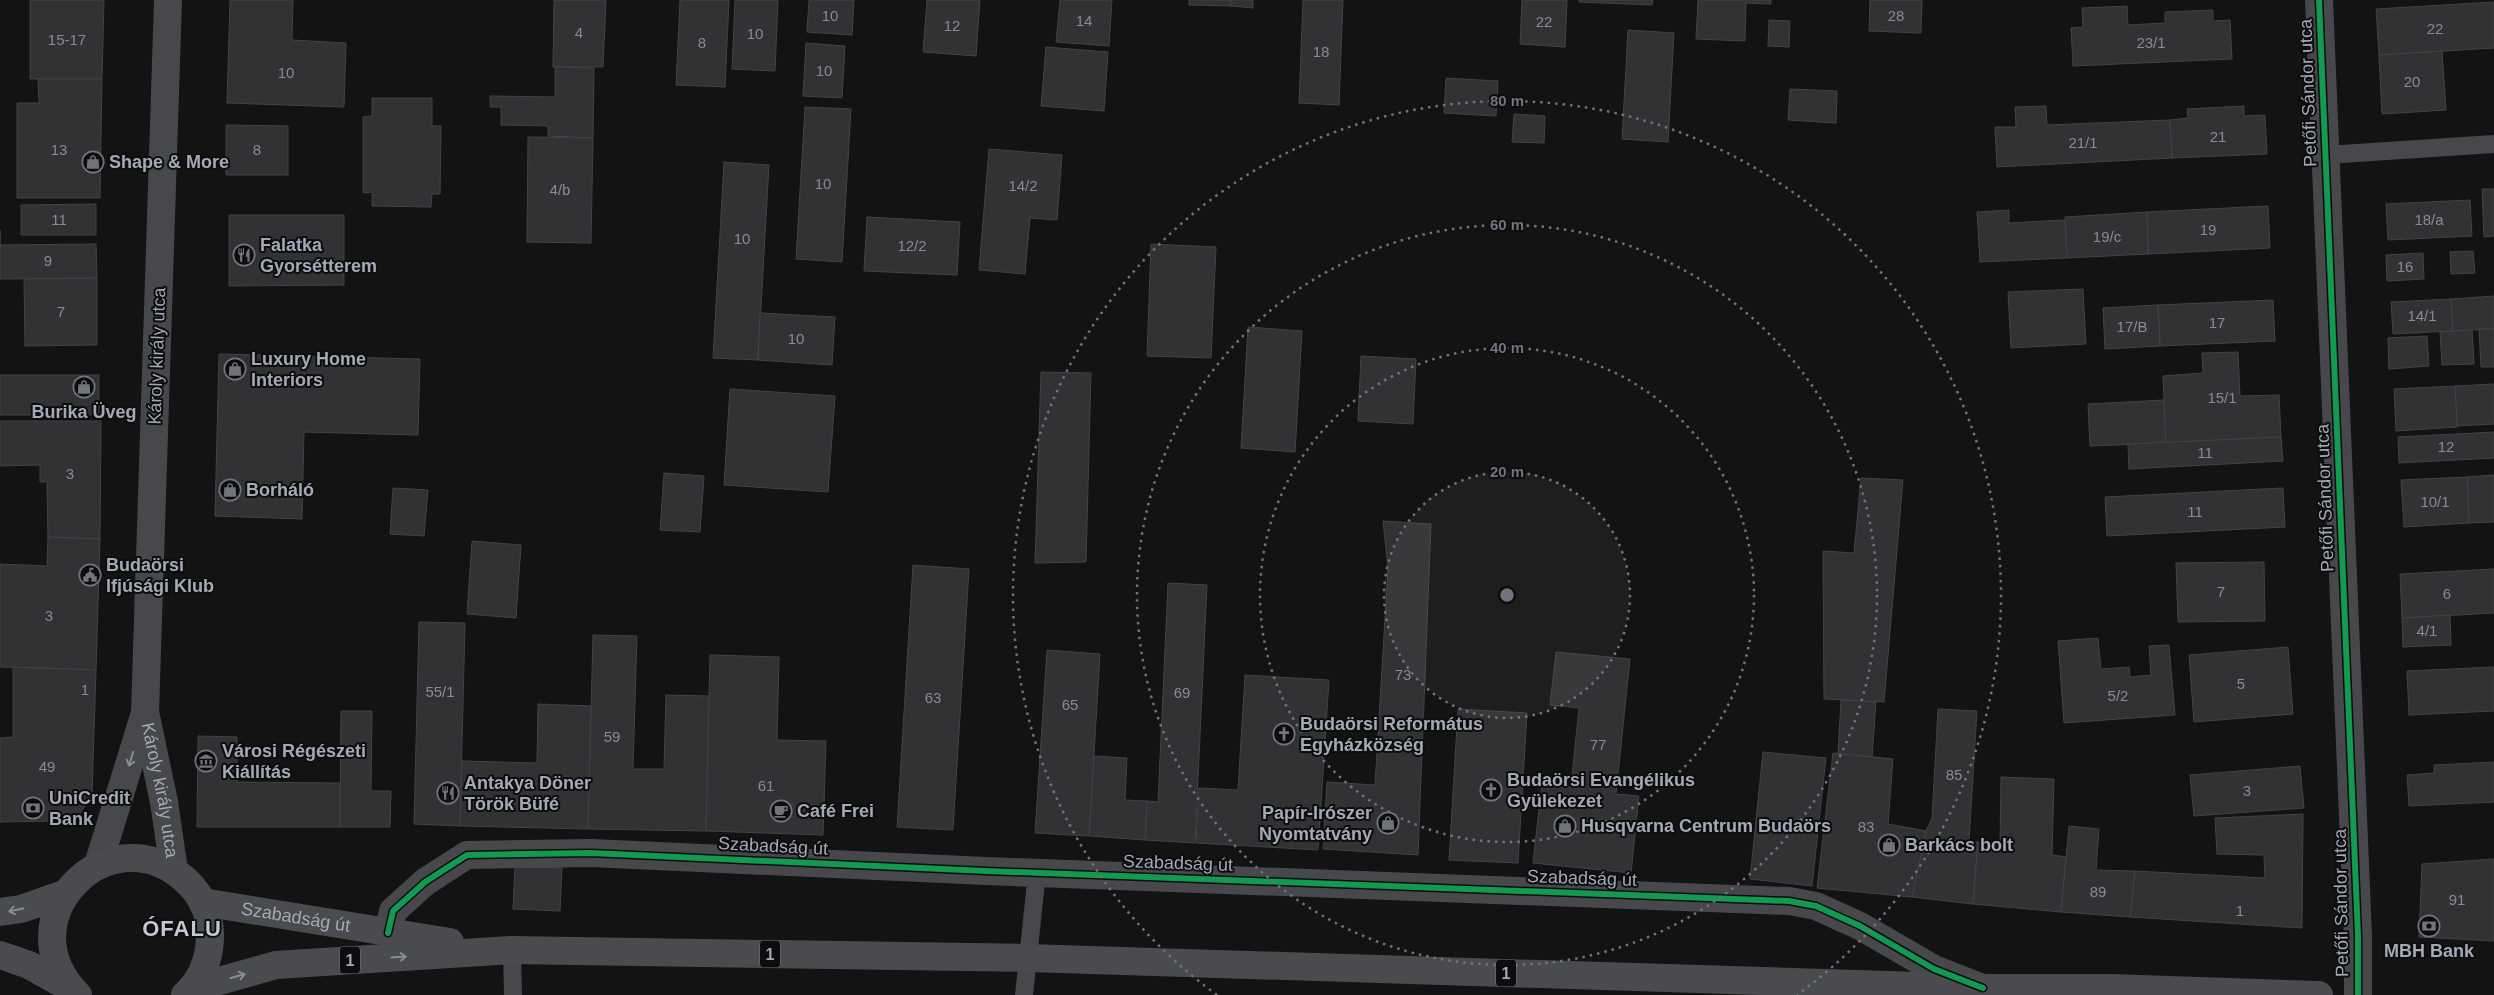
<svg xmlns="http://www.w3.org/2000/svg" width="2494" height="995" font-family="Helvetica,sans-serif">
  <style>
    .building { fill: #323234; stroke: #424347 }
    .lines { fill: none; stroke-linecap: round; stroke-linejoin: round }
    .service { stroke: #47484c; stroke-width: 18 }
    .minor { stroke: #47484c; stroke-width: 28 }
    .tertiary { stroke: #47484c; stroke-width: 28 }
    .primary { stroke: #494b4e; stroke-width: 28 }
    .cycleway-casing { stroke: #0d0d0f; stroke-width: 9 }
    .cycleway { stroke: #139951; stroke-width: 6 }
    .oneway { stroke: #878c96 }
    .oneway2 { stroke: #888d96 }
    .ring { fill: none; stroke: #71747c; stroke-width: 2.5; stroke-dasharray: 2.5 5 }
    .labels { text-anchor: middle; stroke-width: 4; stroke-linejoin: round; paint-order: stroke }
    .number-label { font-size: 15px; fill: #878b95 }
    .shield { fill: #0d0d0f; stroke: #767a83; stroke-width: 1 }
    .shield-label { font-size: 16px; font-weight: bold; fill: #a3a9b5 }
    .street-label { font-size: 18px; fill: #a3a9b5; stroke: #0d0d0f }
    .poi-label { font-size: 18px; font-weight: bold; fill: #a3a9b5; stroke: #0d0d0f; text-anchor: start }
    .district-label { font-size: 22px; font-weight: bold; letter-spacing: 1px; fill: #c4c8d1; stroke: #0d0d0f }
    .centre { fill: #71747c; stroke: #0d0d0f; stroke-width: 2.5 }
    .ring-label { font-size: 15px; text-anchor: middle; font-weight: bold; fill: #71747c; stroke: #0d0d0f; stroke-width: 4; stroke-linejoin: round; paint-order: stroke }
  </style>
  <rect width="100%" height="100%" fill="#131313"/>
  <g class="building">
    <polygon points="30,0 104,0 102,79 30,79"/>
    <polygon points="230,0 293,0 292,40 346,43 344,107 227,103"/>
    <polygon points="554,0 606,0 603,67 553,67"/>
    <polygon points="680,0 729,0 725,87 676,85"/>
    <polygon points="735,0 778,0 775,71 732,69"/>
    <polygon points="809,0 854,0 852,35 807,32"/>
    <polygon points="927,0 980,0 976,56 923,52"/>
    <polygon points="1060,0 1112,0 1109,46 1056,42"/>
    <polygon points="1189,0 1231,0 1231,6 1189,5"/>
    <polygon points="1231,0 1253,0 1253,8 1231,6"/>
    <polygon points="1303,0 1343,0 1339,105 1299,103"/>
    <polygon points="1522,0 1567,0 1565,47 1520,44"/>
    <polygon points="1579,0 1653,0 1652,5 1579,2"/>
    <polygon points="1698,0 1771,0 1771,4 1746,3 1745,41 1696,39"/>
    <polygon points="1870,0 1922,0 1921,33 1869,31"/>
    <polygon points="2494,2 2494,48 2379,55 2376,9"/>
    <polygon points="2127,6 2128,25 2165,23 2165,12 2213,10 2213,21 2230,20 2232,59 2073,66 2071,28 2083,27 2082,8"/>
    <polygon points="1769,20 1790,21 1789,47 1768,46"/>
    <polygon points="1628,30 1674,33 1668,142 1622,139"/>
    <polygon points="806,43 845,46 842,98 803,96"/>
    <polygon points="1046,47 1108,52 1104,111 1041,106"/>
    <polygon points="2442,51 2446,110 2382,114 2379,55"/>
    <polygon points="555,67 594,68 593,138 548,136 548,126 501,125 501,107 490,107 490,96 555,97"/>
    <polygon points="1446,78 1498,81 1496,116 1444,113"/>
    <polygon points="38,79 102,79 100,198 17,198 17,103 39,103"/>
    <polygon points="1790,89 1837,91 1836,123 1788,120"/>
    <polygon points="372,98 432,98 432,126 441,126 440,194 432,194 431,207 372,206 372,192 363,193 363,117 372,116"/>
    <polygon points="2046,106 2047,125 2170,120 2172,158 1997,167 1995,127 2016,127 2015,107"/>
    <polygon points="2244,106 2244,116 2265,115 2267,154 2172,158 2170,120 2188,118 2187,109"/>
    <polygon points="805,107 851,109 842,262 796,259"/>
    <polygon points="1514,114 1545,116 1544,143 1512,142"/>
    <polygon points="226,125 288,126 288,175 226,175"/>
    <polygon points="528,137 593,138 591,243 527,242"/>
    <polygon points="989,149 1062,155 1057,220 1030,218 1025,274 979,270"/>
    <polygon points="724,162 769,165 758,360 713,358"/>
    <polygon points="2482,189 2494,189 2494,236 2484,237"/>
    <polygon points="2470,200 2472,236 2388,240 2386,204"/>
    <polygon points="96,204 96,235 21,235 21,205"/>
    <polygon points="2268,206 2270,248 2148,254 2147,212"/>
    <polygon points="2009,210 2009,223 2065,220 2067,258 1980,262 1977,212"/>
    <polygon points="2147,212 2148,254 2067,258 2065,217"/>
    <polygon points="229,215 344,215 344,285 229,286"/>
    <polygon points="867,217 960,222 957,275 864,271"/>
    <polygon points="0,230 0,245 96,244 97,278 0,279"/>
    <polygon points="1151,244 1216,247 1211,358 1147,356"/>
    <polygon points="2473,251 2475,273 2451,274 2450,252"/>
    <polygon points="2423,253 2424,279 2387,281 2386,255"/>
    <polygon points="97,278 97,345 25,346 24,279"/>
    <polygon points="2083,289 2086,344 2011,348 2008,292"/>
    <polygon points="2494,296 2494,329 2453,331 2451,299"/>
    <polygon points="2451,299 2453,331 2393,334 2391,302"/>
    <polygon points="2273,300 2275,341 2160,346 2158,305"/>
    <polygon points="2158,305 2160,346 2105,349 2103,308"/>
    <polygon points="760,313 835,317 832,365 758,360"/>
    <polygon points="1248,327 1302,331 1295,452 1241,448"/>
    <polygon points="2479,329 2494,329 2494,367 2481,367"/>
    <polygon points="2472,330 2474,364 2442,365 2440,332"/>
    <polygon points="2427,336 2429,366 2389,369 2388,338"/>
    <polygon points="2238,352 2240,396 2279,395 2281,437 2166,443 2163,376 2203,373 2202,353"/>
    <polygon points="219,354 420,359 418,435 304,432 302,519 215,516"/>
    <polygon points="1361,356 1416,359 1413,424 1358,421"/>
    <polygon points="1041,372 1091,373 1086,562 1035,563"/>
    <rect x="0" y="375" width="99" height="40"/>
    <polygon points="2494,384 2494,424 2457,426 2455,386"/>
    <polygon points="2455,386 2457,427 2396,431 2394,389"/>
    <polygon points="730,389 835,396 828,492 724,485"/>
    <polygon points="2164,400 2166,443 2090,446 2088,404"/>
    <polygon points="0,421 101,421 100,539 48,537 47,482 40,482 40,465 0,466"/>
    <polygon points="2494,432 2494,458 2399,463 2398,437"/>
    <polygon points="2281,437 2283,461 2129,469 2128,444"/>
    <polygon points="664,473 704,476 700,532 660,530"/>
    <polygon points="2494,475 2494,522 2469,523 2467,477"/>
    <polygon points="2467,477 2469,523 2404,527 2401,480"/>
    <polygon points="1861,478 1903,480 1884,702 1824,699 1823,551 1854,553"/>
    <polygon points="393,488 428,490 424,536 390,534"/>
    <polygon points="2283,488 2285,527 2107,536 2105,497"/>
    <polygon points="1383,521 1431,524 1418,855 1323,849 1327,782 1375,785 1388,568"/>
    <polygon points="48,537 100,539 96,670 0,667 0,564 47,566"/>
    <polygon points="472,541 521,545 516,618 467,614"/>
    <polygon points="2264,562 2265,621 2178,622 2176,563"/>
    <polygon points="913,565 969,569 953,830 897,827"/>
    <polygon points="2494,569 2494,613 2402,618 2400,574"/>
    <polygon points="1168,583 1207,585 1195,843 1145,840 1147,801 1158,802"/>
    <polygon points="2450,615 2451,645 2403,647 2402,618"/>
    <polygon points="419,622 465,623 460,826 414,824"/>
    <polygon points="593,635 637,636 633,769 664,769 666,695 709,696 706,831 588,829"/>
    <polygon points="2098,638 2101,669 2129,667 2130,677 2151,675 2149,646 2169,645 2175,715 2064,723 2058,641"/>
    <polygon points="2288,647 2293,714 2194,722 2189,655"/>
    <polygon points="1047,650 1100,654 1089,836 1035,833"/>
    <polygon points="1556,652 1630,659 1616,794 1639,796 1631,873 1533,863 1542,782 1571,786 1579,708 1550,705"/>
    <polygon points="710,655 779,657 777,740 826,741 823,835 706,831"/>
    <polygon points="13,667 96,670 92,795 77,818 61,821 0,822 0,738 13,737"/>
    <polygon points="2494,667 2494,711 2409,715 2407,671"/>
    <polygon points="1245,675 1329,680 1318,850 1196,843 1199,788 1238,790"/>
    <polygon points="1841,700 1876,702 1872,757 1838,754"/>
    <polygon points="538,704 591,706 588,829 460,826 462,761 537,763"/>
    <polygon points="1458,709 1527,713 1518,863 1449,860"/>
    <polygon points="1938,709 1977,711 1969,841 1978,842 1973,904 1912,897 1926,831 1932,818"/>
    <polygon points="341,711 372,711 371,791 391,791 390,827 340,827"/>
    <polygon points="198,736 237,737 237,782 340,783 340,827 197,827"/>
    <polygon points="1763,752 1826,758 1812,886 1750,879"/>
    <polygon points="1833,753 1893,759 1888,824 1926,831 1912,897 1817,888"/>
    <polygon points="1094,756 1127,758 1125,800 1147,801 1145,840 1089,836"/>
    <polygon points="2494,762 2494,802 2409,806 2407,775 2434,773 2434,765"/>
    <polygon points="2300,766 2304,808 2194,816 2190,775"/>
    <polygon points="2001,777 2054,779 2052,855 2066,857 2061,912 1973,904 1978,842 2000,845"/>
    <polygon points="2303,814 2302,928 2130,917 2135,871 2265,878 2264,855 2217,854 2215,818"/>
    <polygon points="2069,826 2099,829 2096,870 2135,871 2130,917 2061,912"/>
    <polygon points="2494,859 2494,941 2419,937 2422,864"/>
    <polygon points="515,866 562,868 560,911 513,909"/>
  </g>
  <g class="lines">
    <g class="service">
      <polyline points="2326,155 2494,144"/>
      <polyline points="512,950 513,995"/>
      <polyline points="1024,995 1037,873"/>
    </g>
    <g class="minor">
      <polyline points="2319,0 2358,936 2358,995"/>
      <polyline points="388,933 393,911 425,882 467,855 591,853 986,871 1789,901 1816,906 1860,926 1934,969 1980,987"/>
    </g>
    <g class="tertiary">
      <path id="s1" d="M168 0 145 712 164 802 174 870"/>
      <polyline points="98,865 145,713"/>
    </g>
    <g class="primary">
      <path id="s2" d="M202 902 450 942"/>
      <polyline points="0,912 21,909 64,894"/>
      <polyline points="0,955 29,965 70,988"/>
      <polyline points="191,989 276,965 512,950 1028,958 1983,988 2110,988 2319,995"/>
      <path d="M78 995C3 921 107 813 183 878 196 889 207 905 209 923 213 949 205 977 185 995"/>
    </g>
    <g class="cycleway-casing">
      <g id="cycleway">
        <polyline points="2319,0 2358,936 2358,995"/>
        <polyline points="388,933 393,911 425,882 467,855 591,853 986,871 1789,901 1816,906 1860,926 1934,969 1983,988"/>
      </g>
    </g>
    <use href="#cycleway" class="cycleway"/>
  </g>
  <defs><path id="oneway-shaft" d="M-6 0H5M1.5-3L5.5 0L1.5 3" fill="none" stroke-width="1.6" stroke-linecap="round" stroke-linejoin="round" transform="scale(1.25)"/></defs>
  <use class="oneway" href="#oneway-shaft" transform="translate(131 759) rotate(107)"/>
  <g class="oneway2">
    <use href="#oneway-shaft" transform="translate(16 910) rotate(169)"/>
    <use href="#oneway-shaft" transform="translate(399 957) rotate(-4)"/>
    <use href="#oneway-shaft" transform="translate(238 976) rotate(-16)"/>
  </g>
  <circle cx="1507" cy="595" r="123" fill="#71747c" fill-opacity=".12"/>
  <g class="ring">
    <circle cx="1507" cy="595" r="123"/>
    <circle cx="1507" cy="595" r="247"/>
    <circle cx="1507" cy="595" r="370"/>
    <path d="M1217 995A494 494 0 1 1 1797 995"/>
  </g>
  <defs>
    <g id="shop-ring" transform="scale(1.125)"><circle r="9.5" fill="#0d0d0f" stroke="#71747c" stroke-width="1.5"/><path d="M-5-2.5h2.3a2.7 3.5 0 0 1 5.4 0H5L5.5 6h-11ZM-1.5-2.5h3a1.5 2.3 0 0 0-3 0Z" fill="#71747c"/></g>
    <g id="restaurant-ring" transform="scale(1.125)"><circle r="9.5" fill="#0d0d0f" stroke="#71747c" stroke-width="1.5"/><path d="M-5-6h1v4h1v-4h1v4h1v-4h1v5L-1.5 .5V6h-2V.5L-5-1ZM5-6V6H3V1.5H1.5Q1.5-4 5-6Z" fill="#71747c"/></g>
    <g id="civic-ring" transform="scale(1.125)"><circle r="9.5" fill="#0d0d0f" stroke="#71747c" stroke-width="1.5"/><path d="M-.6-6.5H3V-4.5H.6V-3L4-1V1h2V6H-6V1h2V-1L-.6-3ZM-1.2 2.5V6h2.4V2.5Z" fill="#71747c"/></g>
    <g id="church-ring" transform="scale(1.125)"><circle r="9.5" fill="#0d0d0f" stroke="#71747c" stroke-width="1.5"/><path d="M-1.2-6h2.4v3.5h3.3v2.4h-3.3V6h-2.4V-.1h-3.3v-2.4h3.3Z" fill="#71747c"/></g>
    <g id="museum-ring" transform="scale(1.125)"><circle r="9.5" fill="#0d0d0f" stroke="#71747c" stroke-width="1.5"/><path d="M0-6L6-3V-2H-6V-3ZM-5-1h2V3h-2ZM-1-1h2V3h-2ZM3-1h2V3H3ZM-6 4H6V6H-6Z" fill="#71747c"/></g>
    <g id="bank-ring" transform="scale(1.125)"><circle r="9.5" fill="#0d0d0f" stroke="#71747c" stroke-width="1.5"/><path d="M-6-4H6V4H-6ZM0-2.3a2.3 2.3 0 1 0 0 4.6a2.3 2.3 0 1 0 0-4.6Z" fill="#71747c"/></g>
    <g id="cafe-ring" transform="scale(1.125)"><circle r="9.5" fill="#0d0d0f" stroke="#71747c" stroke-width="1.5"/><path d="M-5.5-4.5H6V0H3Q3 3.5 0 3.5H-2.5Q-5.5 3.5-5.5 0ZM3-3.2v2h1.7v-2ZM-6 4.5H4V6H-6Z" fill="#71747c"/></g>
  </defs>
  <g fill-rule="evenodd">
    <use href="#shop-ring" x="93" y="162"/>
    <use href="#restaurant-ring" x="244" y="255"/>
    <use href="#shop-ring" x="235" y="369"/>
    <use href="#shop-ring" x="84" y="387"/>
    <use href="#shop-ring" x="230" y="490"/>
    <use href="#civic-ring" x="90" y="575"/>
    <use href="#church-ring" x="1284" y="734"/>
    <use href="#museum-ring" x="206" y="761"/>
    <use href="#church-ring" x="1491" y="790"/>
    <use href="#restaurant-ring" x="448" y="793"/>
    <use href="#bank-ring" x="33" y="808"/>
    <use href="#cafe-ring" x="781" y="811"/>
    <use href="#shop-ring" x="1388" y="823"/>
    <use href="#shop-ring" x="1565" y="826"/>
    <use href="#shop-ring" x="1889" y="845"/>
    <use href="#bank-ring" x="2429" y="926"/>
  </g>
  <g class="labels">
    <g class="number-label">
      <text x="830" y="21">10</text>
      <text x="1896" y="21">28</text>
      <text x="1084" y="26">14</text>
      <text x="1544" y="27">22</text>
      <text x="952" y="31">12</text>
      <text x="2435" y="34">22</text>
      <text x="579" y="38">4</text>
      <text x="755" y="39">10</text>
      <text x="67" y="45">15-17</text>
      <text x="702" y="48">8</text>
      <text x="2151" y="48">23/1</text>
      <text x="1321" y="57">18</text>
      <text x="824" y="76">10</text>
      <text x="286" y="78">10</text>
      <text x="2412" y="87">20</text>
      <text x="2218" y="142">21</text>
      <text x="2083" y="148">21/1</text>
      <text x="59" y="155">13</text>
      <text x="257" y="155">8</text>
      <text x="823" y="189">10</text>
      <text x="1023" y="191">14/2</text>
      <text x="560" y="195">4/b</text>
      <text x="59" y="225">11</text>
      <text x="2429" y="225">18/a</text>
      <text x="2208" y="235">19</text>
      <text x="2107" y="242">19/c</text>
      <text x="742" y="244">10</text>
      <text x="912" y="251">12/2</text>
      <text x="48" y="266">9</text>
      <text x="2405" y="272">16</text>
      <text x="61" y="317">7</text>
      <text x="2422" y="321">14/1</text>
      <text x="2217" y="328">17</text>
      <text x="2132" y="332">17/B</text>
      <text x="796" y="344">10</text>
      <text x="2222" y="403">15/1</text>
      <text x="2446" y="452">12</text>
      <text x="2205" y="458">11</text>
      <text x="70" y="479">3</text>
      <text x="2435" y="507">10/1</text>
      <text x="2195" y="517">11</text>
      <text x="2221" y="597">7</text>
      <text x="2447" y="599">6</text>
      <text x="49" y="621">3</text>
      <text x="2427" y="636">4/1</text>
      <text x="1403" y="680">73</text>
      <text x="2241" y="689">5</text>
      <text x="85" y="695">1</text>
      <text x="440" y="697">55/1</text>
      <text x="1182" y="698">69</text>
      <text x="2118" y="701">5/2</text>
      <text x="933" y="703">63</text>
      <text x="1070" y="710">65</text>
      <text x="612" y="742">59</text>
      <text x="1598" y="750">77</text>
      <text x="47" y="772">49</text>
      <text x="1954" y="780">85</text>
      <text x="766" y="791">61</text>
      <text x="2247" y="796">3</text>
      <text x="1866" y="832">83</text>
      <text x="2098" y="897">89</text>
      <text x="2457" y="905">91</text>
      <text x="2240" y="916">1</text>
    </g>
    <g class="shield">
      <rect x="760" y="940.5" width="20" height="27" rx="4"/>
      <rect x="340" y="946.5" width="20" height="27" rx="4"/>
      <rect x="1496" y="959.5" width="20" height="27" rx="4"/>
    </g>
    <g class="shield-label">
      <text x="770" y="960">1</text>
      <text x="350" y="966">1</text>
      <text x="1506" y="979">1</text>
    </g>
    <g class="street-label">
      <text transform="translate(2308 93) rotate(-92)" y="6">Petőfi Sándor utca</text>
      <text transform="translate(157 356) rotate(-88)" y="6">Károly király utca</text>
      <text transform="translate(2325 498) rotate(-92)" y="6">Petőfi Sándor utca</text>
      <text dy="6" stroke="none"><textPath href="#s1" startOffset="792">Károly király utca</textPath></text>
      <text transform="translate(773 846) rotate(3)" y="6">Szabadság út</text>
      <text transform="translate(1178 863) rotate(2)" y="6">Szabadság út</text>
      <text transform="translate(1582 878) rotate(2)" y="6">Szabadság út</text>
      <text transform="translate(2341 903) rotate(-91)" y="6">Petőfi Sándor utca</text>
      <text dy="6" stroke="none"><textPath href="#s2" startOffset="95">Szabadság út</textPath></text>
    </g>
    <g class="poi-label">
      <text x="109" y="168">Shape &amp; More</text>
      <text x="260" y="251">Falatka<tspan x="260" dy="21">Gyorsétterem</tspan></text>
      <text x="251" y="365">Luxury Home<tspan x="251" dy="21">Interiors</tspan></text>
      <text x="84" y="418" text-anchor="middle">Burika Üveg</text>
      <text x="246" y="496">Borháló</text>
      <text x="106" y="571">Budaörsi<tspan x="106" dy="21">Ifjúsági Klub</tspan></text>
      <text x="1300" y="730">Budaörsi Református<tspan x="1300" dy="21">Egyházközség</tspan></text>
      <text x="222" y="757">Városi Régészeti<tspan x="222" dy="21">Kiállítás</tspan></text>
      <text x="1507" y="786">Budaörsi Evangélikus<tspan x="1507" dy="21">Gyülekezet</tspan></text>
      <text x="464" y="789">Antakya Döner<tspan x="464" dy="21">Török Büfé</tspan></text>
      <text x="49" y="804">UniCredit<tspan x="49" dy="21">Bank</tspan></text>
      <text x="797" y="817">Café Frei</text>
      <text x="1372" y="819" text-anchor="end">Papír-Irószer<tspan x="1372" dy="21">Nyomtatvány</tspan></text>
      <text x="1581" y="832">Husqvarna Centrum Budaörs</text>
      <text x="1905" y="851">Barkács bolt</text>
      <text x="2429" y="957" text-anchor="middle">MBH Bank</text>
    </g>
    <g class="district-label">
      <text x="182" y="936">ÓFALU</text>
    </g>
  </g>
  <circle cx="1507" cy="595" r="8" class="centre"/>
  <g class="ring-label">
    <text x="1507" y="106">80 m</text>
    <text x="1507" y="230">60 m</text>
    <text x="1507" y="353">40 m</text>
    <text x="1507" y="477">20 m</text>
  </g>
</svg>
